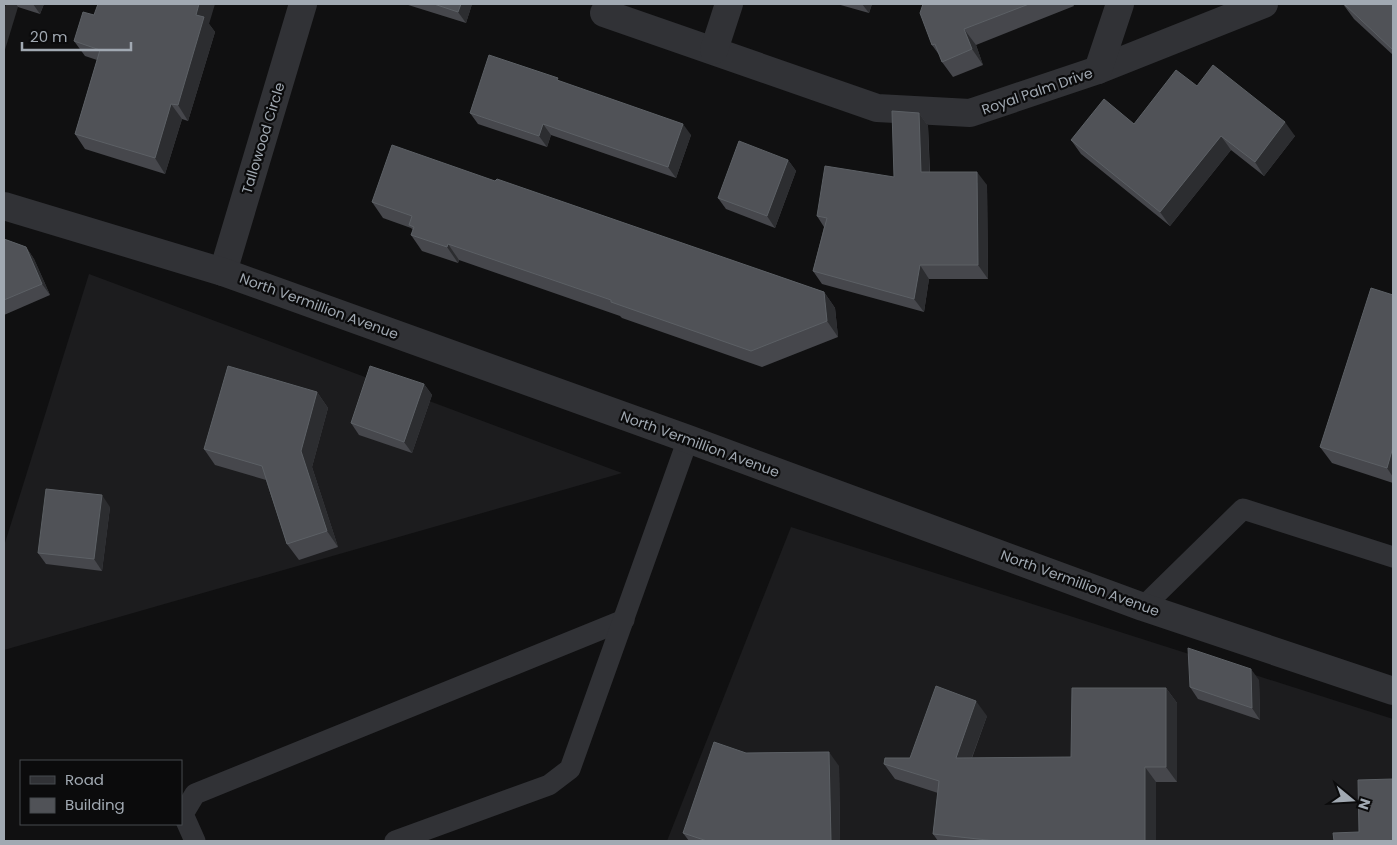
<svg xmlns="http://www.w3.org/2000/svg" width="1397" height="845" font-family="Poppins,sans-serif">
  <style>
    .built { fill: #1c1c1e }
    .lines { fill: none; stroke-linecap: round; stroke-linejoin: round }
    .service { stroke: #313236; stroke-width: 21 }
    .minor { stroke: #313236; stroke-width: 28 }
    .tertiary { stroke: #313236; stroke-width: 28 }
    .wall { fill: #46474c }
    .shaded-wall { fill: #2c2d30 }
    .building { fill: #505257; stroke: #5c6065 }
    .labels { text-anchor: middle; stroke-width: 4.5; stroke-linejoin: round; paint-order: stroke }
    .street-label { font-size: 14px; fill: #a1a9b2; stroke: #0b0b0c }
  </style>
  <rect width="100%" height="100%" fill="#101011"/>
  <g class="built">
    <polygon points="89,274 622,473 4,650 4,546"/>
    <polygon points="791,527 1393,719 1393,841 667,841"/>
  </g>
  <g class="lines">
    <g class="service">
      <polyline points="1143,607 1243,509 1393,557"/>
      <polyline points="195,841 183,814 195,794 624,620"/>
      <polyline points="395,841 549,785 570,769 688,439"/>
    </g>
    <g class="minor">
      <polyline points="604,13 877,108 970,113 1098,70 1264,4"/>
      <polyline points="714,50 729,4"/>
      <polyline points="1098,70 1120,4"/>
      <polyline points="223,272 303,4"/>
    </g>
    <polyline class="tertiary" points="4,206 223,272 688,439 1143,607 1393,691"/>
  </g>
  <g class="wall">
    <polygon points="4,4 44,4 40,14 18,7"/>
    <polygon points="405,4 472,4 466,23"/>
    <polygon points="837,4 872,4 869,13"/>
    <polygon points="923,4 1073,4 1074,6 976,45 983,65 953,77 942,62 940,56 932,45"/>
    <polygon points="1343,4 1393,4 1393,55 1354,19"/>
    <polygon points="94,15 209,24 215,32 188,121 182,119 165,174 85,149 75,134 97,60 85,56 74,41"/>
    <polygon points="560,81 691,135 676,178 551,135 547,147 478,124 470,113"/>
    <polygon points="1197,86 1295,136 1264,176 1231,150 1170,226 1081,154 1071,140 1134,124"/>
    <polygon points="919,113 928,126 930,172 987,185 988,279 929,279 924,312 822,284 813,271 824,227 817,216 894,177"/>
    <polygon points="788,160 796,171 775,228 726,209 718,198"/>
    <polygon points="495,181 824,292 835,308 838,337 762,367 622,318 620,316 459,260 458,263 422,251 411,235 413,230 411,228 383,218 372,202"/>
    <polygon points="4,239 26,247 34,259 50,295 4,315"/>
    <polygon points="1393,295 1393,483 1332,463 1320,447"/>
    <polygon points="424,384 432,395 412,453 359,435 351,423"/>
    <polygon points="317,392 328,408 312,467 338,547 299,560 287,544 266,480 215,465 204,449"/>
    <polygon points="110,507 102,571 46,564 38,553"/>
    <polygon points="1259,680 1260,720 1198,699 1190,687"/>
    <polygon points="1166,688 1177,703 1177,782 1156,782 1156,841 938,841 933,834 938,793 895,779 884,764 910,758 987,716 972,758 1071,757"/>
    <polygon points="746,753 839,766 840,841 689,841 683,833"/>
  </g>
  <g class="shaded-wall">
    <polygon points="6,4 16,4 18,7 4,53 4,10"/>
    <polygon points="33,4 44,4 40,14"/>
    <polygon points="199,4 215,4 209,24 215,32 188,121 178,105 196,15"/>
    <polygon points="461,4 472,4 466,23 458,12"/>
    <polygon points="862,4 872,4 869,13"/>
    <polygon points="964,29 976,45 983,65 972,49"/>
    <polygon points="171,104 182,119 165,174 155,158"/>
    <polygon points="919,113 928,126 930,186 921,172"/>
    <polygon points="1285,122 1295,136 1264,176 1255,162"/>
    <polygon points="543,124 551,135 547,147 539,136"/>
    <polygon points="683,124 691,135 676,178 668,167"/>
    <polygon points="1221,136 1231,150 1170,226 1160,212"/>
    <polygon points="788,160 796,171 775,228 767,216"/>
    <polygon points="977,172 987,185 988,279 978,265"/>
    <polygon points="448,244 459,260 458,263 447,247"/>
    <polygon points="26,247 34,259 50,295 42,284"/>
    <polygon points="920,265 929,279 924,312 914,299"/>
    <polygon points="824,292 835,308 838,337 827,321"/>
    <polygon points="424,384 432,395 412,453 404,442"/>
    <polygon points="317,392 328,408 312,467 338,547 327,531 301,451"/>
    <polygon points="1393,447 1393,477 1387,468"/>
    <polygon points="102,495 110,507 102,571 94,559"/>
    <polygon points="1251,669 1259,680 1260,720 1252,708"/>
    <polygon points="1166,688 1177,703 1177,782 1166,767"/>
    <polygon points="976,701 987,716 966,773 956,758"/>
    <polygon points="829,752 839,766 840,841 831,841"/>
    <polygon points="1145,767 1156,782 1156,841 1145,841"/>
  </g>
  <g class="building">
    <polygon points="98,4 199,4 196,15 204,17 178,105 171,104 155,158 75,134 100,50 74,41 83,12 94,15"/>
    <polygon points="434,4 461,4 458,12"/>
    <polygon points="923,4 1029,4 964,29 972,49 942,62 935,44 932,45 920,13"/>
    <polygon points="1344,4 1393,4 1393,50"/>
    <polygon points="489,55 558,78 557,80 683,124 668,167 543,124 539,136 470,113"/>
    <polygon points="1213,65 1285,122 1255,162 1221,136 1160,212 1071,140 1104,99 1134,124 1176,70 1197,86"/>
    <polygon points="892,111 919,113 921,172 977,172 978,265 920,265 914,299 813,271 827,218 817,216 825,166 894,177"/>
    <polygon points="739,141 788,160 767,216 718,198"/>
    <polygon points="392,145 495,181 497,179 824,292 827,321 751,351 611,302 611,300 448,244 447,247 411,235 414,227 409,225 412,216 372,202"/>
    <polygon points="4,239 26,247 42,284 4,300"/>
    <polygon points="1371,288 1393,295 1393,447 1387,468 1320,447"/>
    <polygon points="228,366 317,392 301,451 327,531 287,544 262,466 204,449"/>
    <polygon points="370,366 424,384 404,442 351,423"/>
    <polygon points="46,489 102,495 94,559 38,553"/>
    <polygon points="1188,648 1251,669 1252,708 1190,687"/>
    <polygon points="936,686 976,701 956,758 1071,757 1072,688 1166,688 1166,767 1145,767 1145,841 996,841 933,834 939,781 884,764 885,758 910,758"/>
    <polygon points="714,742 746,753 829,752 831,841 707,841 683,833"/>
    <polygon points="1393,779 1393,841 1334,841 1333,833 1359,832 1358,780"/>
  </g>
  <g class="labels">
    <g class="street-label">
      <text transform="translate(1037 91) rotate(-19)" y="5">Royal Palm Drive</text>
      <text transform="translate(263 138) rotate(-73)" y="5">Tallowood Circle</text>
      <text transform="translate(319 306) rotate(20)" y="5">North Vermillion Avenue</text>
      <text transform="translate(700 444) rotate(20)" y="5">North Vermillion Avenue</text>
      <text transform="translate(1080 583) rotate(20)" y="5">North Vermillion Avenue</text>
    </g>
  </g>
  <rect width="1397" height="845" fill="none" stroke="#a1a9b2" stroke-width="10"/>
  <rect x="20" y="760" width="162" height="65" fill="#0b0b0c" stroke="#474a4e"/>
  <rect x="30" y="776" width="25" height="8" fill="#313236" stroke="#474a4e"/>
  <text x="65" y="785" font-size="15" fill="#a1a9b2">Road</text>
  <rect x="30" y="798" width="25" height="15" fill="#505257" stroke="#474a4e"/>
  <text x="65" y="810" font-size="15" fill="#a1a9b2">Building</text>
  <g transform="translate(1352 800) rotate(108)" stroke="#0b0b0c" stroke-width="4" paint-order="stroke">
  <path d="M0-4L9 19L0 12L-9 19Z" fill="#a1a9b2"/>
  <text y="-8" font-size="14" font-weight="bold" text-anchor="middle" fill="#a1a9b2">N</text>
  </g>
  <path d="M22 42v8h109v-8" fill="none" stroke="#a1a9b2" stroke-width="2.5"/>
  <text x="30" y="42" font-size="15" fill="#a1a9b2" stroke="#0b0b0c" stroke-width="4" paint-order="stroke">20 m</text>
</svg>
